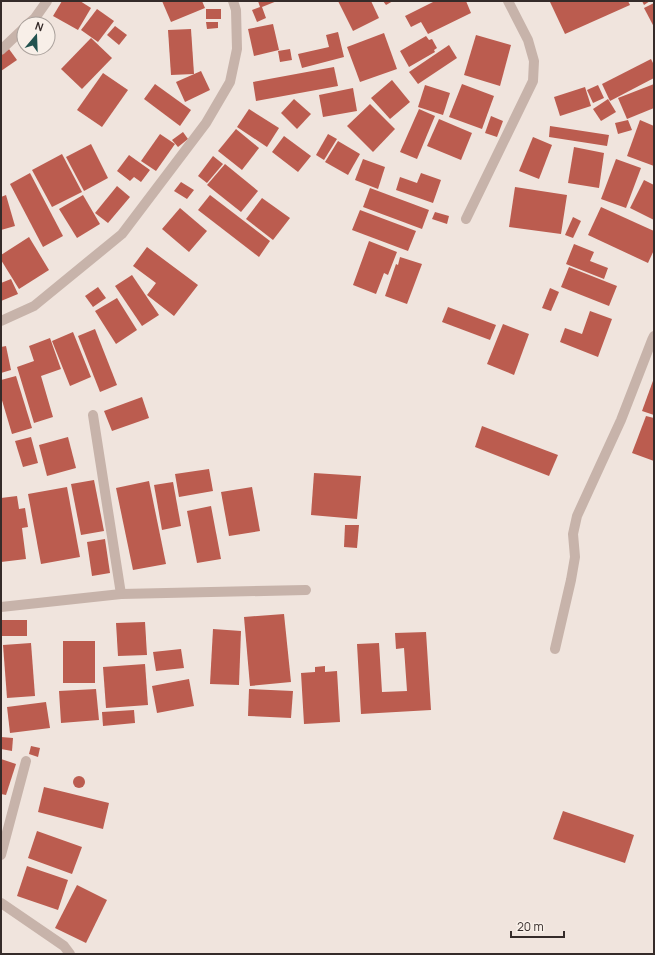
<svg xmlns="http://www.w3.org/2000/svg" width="655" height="955" font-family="Manrope,sans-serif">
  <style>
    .building { fill: #bb5c4f }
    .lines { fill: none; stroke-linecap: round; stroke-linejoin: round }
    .street { stroke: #c7b3aa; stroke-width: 10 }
  </style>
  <rect width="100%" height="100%" fill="#f0e4dd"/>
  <g class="building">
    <polygon points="62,1 80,1 91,8 78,30 53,16"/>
    <polygon points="162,1 202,1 205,8 171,22"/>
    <polygon points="258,1 277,1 262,7 266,18 257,22 252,10 260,7"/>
    <polygon points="338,1 371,1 379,18 353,31"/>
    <polygon points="383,1 393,1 386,5"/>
    <polygon points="435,1 466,1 471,13 428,34 421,22 411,27 405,16"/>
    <polygon points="552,1 628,1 630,5 565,34 550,2"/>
    <polygon points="642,1 650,1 644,5"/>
    <polygon points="654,3 654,27 644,8"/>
    <polygon points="97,9 114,21 98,42 81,30"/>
    <rect x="206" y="9" width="15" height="10"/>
    <polygon points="206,22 218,22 218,28 207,29"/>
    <polygon points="273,24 279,50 254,56 248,29"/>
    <polygon points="115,26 127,35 119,45 107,35"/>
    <polygon points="191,29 194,74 171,75 168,30"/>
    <polygon points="338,32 344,57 302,68 298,54 329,47 326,35"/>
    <polygon points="384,33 397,69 360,82 347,47"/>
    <polygon points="476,35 511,45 500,86 464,75"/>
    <polygon points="426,36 429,40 432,39 437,48 434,50 435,52 409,67 400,51"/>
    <polygon points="91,38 112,58 82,89 61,69"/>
    <polygon points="449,45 457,58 418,84 409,72"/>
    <polygon points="9,49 17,60 1,71 1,55"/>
    <polygon points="290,49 292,60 280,62 278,51"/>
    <polygon points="651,59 654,65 654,78 610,101 602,84"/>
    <polygon points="334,67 338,86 256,101 253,82"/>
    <polygon points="201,71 210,90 185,102 176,82"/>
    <polygon points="103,73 128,90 102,127 77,110"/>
    <polygon points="392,80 410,102 390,119 371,98"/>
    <polygon points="155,84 191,110 180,126 144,99"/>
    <polygon points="462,84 494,96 482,129 449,117"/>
    <polygon points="654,84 654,108 627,119 618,98"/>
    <polygon points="425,85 450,93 443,115 418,107"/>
    <polygon points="598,85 604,98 593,103 587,90"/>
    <polygon points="585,87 591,106 560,116 554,97"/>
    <polygon points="353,88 357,111 323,117 319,95"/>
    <polygon points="294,99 311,114 297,129 281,113"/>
    <polygon points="608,99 616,112 601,121 593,109"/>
    <polygon points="370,104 395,129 373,152 347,126"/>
    <polygon points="249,109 279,128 267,147 237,127"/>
    <polygon points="419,109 435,116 417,159 400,152"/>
    <polygon points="491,116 503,121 497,137 485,133"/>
    <polygon points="439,119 472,133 461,160 427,146"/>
    <polygon points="628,120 632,130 618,134 615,123"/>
    <polygon points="640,120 654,126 654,166 627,156"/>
    <polygon points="550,126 609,135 607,146 549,137"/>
    <polygon points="236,129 259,148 242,170 218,151"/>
    <polygon points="183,132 188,139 178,147 172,140"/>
    <polygon points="160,134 175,144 156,171 141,161"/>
    <polygon points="328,134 337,139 324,160 316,155"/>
    <polygon points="284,136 311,156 298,172 272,152"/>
    <polygon points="533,137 552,145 539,179 519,171"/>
    <polygon points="338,141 360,154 348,175 325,162"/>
    <polygon points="91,144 108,178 84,191 66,157"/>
    <polygon points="574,147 604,153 599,188 568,183"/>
    <polygon points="62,154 82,192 52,207 32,170"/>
    <polygon points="129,155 150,170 141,182 134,177 130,181 117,171"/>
    <polygon points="213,156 223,164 207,183 198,176"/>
    <polygon points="363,159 385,167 378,189 355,180"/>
    <polygon points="616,159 641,168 626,208 601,199"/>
    <polygon points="225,164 258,191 241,212 207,185"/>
    <polygon points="30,173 63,236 43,247 10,184"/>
    <polygon points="421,173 441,180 433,203 396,190 400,177 417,183"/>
    <polygon points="644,180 654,185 654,220 630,208"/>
    <polygon points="181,182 194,190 187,199 174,191"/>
    <polygon points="117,186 130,197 108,223 95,213"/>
    <polygon points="515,187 567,195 561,234 509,227"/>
    <polygon points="370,188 429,210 422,229 363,207"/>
    <polygon points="6,195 15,226 1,230 1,197"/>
    <polygon points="83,195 100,224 77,238 59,209"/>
    <polygon points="210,195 270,241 259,257 198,210"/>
    <polygon points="262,198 290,218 273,240 246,219"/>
    <polygon points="601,207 654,231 654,250 648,263 588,235"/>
    <polygon points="180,208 207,231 189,252 162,229"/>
    <polygon points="360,210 416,231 408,251 352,230"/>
    <polygon points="435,212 449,216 447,224 432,219"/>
    <polygon points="573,217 581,221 573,238 565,235"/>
    <polygon points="29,237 49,270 19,289 1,260 1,255"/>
    <polygon points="369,241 397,252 388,275 384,273 376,294 353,285"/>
    <polygon points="574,244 594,252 590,261 608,268 604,279 566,264"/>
    <polygon points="147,247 198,285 174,316 147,295 156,283 133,266"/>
    <polygon points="400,257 422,264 407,304 385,296 396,264 398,265"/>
    <polygon points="569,267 617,286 609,306 561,287"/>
    <polygon points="132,275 159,315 142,326 115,286"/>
    <polygon points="11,279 18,294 1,301 1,283"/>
    <polygon points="98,287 106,298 93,307 85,296"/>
    <polygon points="550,288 559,292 551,311 542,308"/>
    <polygon points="117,298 137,330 116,344 95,311"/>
    <polygon points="448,307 496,325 490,340 442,322"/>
    <polygon points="590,311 612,319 598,357 560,342 565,328 582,334"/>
    <polygon points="503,324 529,334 514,375 487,364"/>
    <polygon points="95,329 117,385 100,392 78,336"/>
    <polygon points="73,332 91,377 70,386 52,341"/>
    <polygon points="50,338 61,369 41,376 53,417 34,423 17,367 34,361 29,346"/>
    <polygon points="6,346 11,370 1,373 1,347"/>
    <polygon points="16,376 32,428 12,434 1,397 1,380"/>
    <polygon points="654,378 654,415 642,411"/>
    <polygon points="142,397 149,418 112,431 104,411"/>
    <polygon points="646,416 654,418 654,461 632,453"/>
    <polygon points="482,426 558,455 549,476 475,447"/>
    <polygon points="31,437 38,463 23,467 15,441"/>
    <polygon points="68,437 76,468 47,476 39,445"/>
    <polygon points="209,469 213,491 179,497 175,474"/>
    <polygon points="314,473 361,476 357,519 311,515"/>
    <polygon points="94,480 104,531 81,535 71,484"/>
    <polygon points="149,481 166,564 133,570 116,488"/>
    <polygon points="173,482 181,526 162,530 154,485"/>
    <polygon points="67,487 80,557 41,564 28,494"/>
    <polygon points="252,487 260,531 229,536 221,492"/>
    <polygon points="17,496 19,509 25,508 28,527 22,528 26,559 1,562 1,498"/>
    <polygon points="211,506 221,559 197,563 187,511"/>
    <polygon points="345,525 359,525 357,548 344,547"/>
    <polygon points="105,539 110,573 92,576 87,542"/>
    <polygon points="284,614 291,682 250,686 244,617"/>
    <rect x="2" y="620" width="25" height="16"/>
    <polygon points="145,622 147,655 118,656 116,623"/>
    <polygon points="213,629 241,631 239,685 210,684"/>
    <polygon points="426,632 431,710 361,714 357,644 379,643 382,692 407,691 404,648 396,649 395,633"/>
    <rect x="63" y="641" width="32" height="42"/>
    <polygon points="31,643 35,696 7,698 3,645"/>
    <polygon points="181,649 184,668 156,671 153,652"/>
    <polygon points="145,664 148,705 106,708 103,667"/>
    <polygon points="325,666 325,672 337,671 340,722 304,724 301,673 315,672 315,667"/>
    <polygon points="189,679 194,706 157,713 152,686"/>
    <polygon points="96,689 99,720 61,723 59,691"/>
    <polygon points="249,689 293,691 291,718 248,716"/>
    <polygon points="46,702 50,728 10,733 7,707"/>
    <polygon points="134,710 135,723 103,726 102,712"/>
    <polygon points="1,737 13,738 12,751 1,749"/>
    <polygon points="31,746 40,748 38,757 29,754"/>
    <polygon points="1,759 16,764 6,795 1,794"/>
    <circle cx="79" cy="782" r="6"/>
    <polygon points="44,787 109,803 103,829 38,812"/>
    <polygon points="563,811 634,835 625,863 553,839"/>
    <polygon points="37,831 82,847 72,874 28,858"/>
    <polygon points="27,866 68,880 58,910 17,896"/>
    <polygon points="77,885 107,900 86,943 55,928"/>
  </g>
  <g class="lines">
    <g class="street">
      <polyline points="28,24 35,18 47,1"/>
      <polyline points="1,50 24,28"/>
      <polyline points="466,219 533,81 534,61 528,40 508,1"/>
      <polyline points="1,321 34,306 122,234 206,123 230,82 237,49 236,10 233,1"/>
      <polyline points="93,415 121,594"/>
      <polyline points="1,607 121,594 306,590"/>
      <polyline points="555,649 571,580 575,557 573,534 577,516 621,420 652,340 654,336"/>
      <polyline points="1,855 26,761"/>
      <polyline points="1,903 64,946 70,954"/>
    </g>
  </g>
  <rect width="655" height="955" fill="none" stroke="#352b29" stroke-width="4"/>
  <g transform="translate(36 36) rotate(19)"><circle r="19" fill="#f8efe8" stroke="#aaa19c"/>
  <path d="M0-3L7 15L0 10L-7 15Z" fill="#22524f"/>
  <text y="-6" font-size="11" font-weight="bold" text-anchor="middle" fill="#352b29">N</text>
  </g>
  <path d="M511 931v6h53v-6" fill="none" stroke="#352b29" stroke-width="2"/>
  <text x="517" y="931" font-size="12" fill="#352b29" stroke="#f8efe8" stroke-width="3" paint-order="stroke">20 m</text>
</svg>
